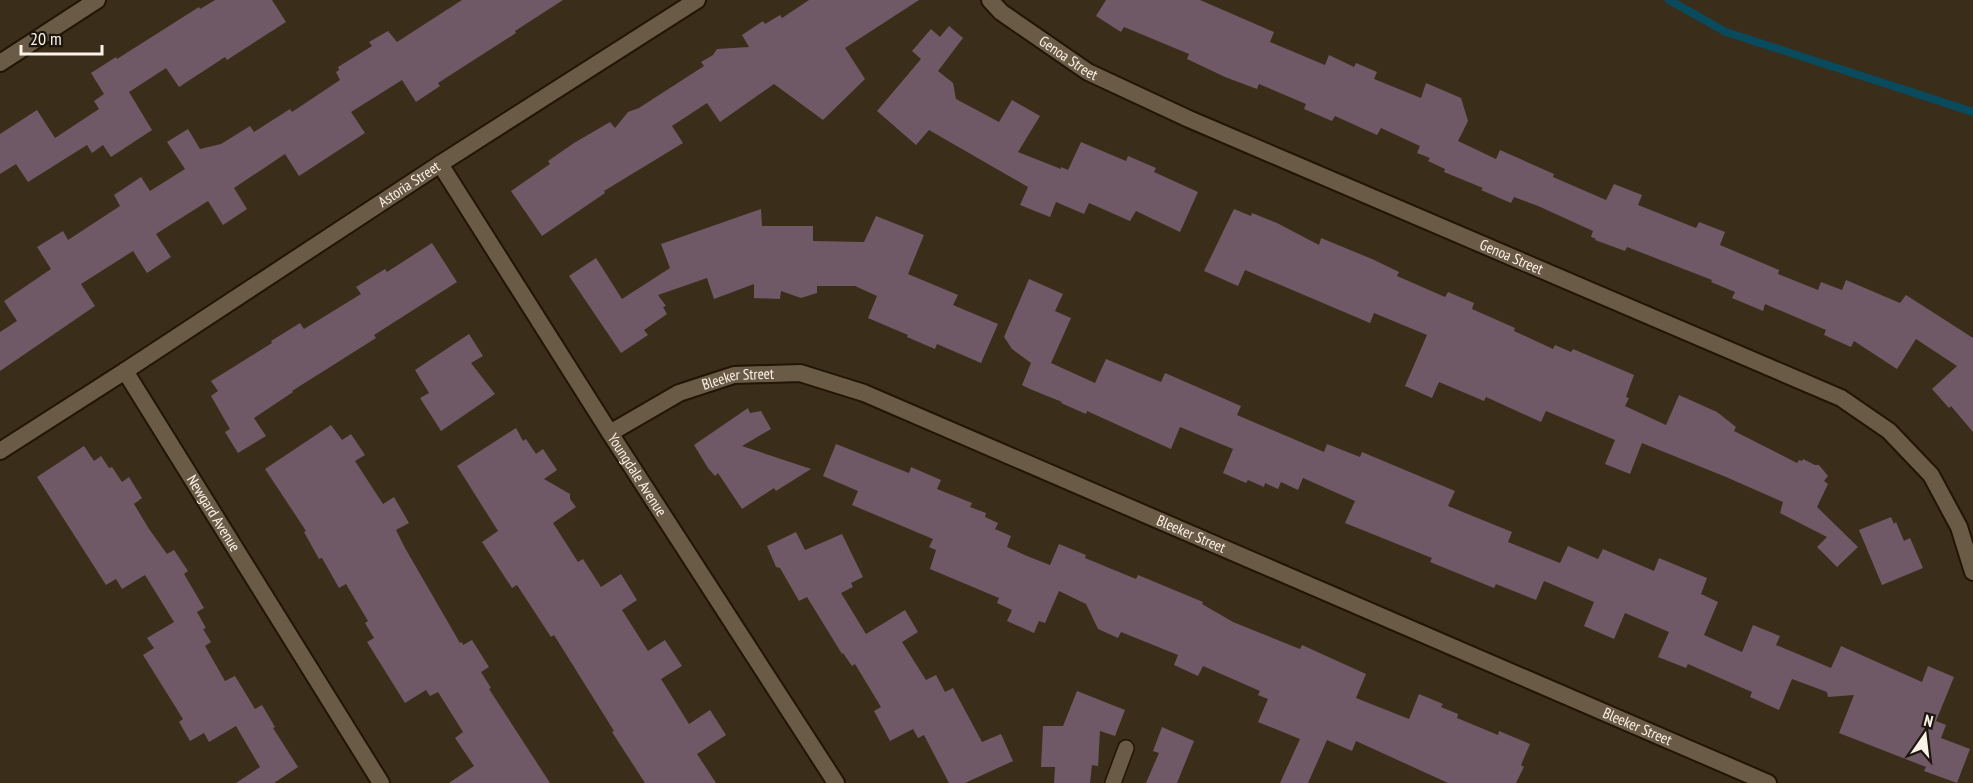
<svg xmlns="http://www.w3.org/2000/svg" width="1973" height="783" font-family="'PT Sans Narrow',sans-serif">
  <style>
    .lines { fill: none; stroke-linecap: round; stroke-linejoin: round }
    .stream { stroke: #094a5d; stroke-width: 8 }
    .building { fill: #705966 }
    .service-casing { stroke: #211504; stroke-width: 18 }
    .minor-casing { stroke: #211504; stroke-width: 20 }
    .service { stroke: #6a5b47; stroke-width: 15 }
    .minor { stroke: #6a5b47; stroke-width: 16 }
    .labels { text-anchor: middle; stroke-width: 6; stroke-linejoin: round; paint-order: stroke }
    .street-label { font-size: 15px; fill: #fcf3e7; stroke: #1c160e }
  </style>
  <rect width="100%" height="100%" fill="#3a2d1a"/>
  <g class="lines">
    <polyline class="stream" points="1669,0 1726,32 1973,112"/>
  </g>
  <g class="building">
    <polygon points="215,0 272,0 286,22 227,60 225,57 179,87 166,68 129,92 152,130 111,157 103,145 92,153 87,145 28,182 16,164 0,174 0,134 37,110 55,138 99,109 94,101 104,94 91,73 116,57 117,59 199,7 200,9"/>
    <polygon points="462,0 563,0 515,31 516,33 438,83 440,86 416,102 402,80 351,112 365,133 299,176 285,154 234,188 247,209 223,225 208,201 156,234 171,257 147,273 133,251 81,284 95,306 0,371 0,332 17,321 4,301 51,269 37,247 63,231 68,240 120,206 114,195 141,177 150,191 185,169 167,142 188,129 200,149 221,144 250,126 254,132 290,109 292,112 340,80 336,72 339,70 338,67 372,46 369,42 388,31 397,42"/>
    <polygon points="809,0 919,0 845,48 865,79 823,120 774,84 720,122 707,103 672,126 683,143 604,191 605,193 542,236 511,191 550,164 548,161 574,143 610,122 615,128 628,112 639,108 704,66 701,62 713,55 717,49 749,47 742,35 763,21 765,24 780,15 782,18"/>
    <polygon points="1106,0 1200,0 1274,32 1270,42 1325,65 1329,55 1354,67 1356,63 1377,72 1374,79 1421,98 1426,83 1461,98 1468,121 1458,141 1496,159 1500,150 1554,174 1553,177 1606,200 1614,184 1642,195 1638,205 1696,228 1699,222 1725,232 1720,245 1779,270 1778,274 1818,290 1821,282 1842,290 1846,280 1900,303 1906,295 1973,338 1973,432 1951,406 1949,408 1932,389 1957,366 1916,339 1897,369 1854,341 1851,347 1824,335 1826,330 1765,304 1763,311 1732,298 1735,292 1711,282 1712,280 1627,247 1625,251 1595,240 1596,239 1591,237 1593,231 1538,206 1514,197 1511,203 1481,190 1483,188 1444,172 1445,169 1428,161 1430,158 1417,153 1420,146 1381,128 1377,135 1335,116 1332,121 1304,109 1306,104 1259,84 1257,89 1225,77 1187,59 1189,54 1124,27 1121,32 1096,16"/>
    <polygon points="949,26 963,38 938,71 953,83 956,99 999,122 1012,100 1040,116 1018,152 1061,169 1061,167 1068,170 1081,142 1126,161 1128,156 1156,168 1154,172 1198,192 1180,232 1136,211 1130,221 1089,203 1084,214 1056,202 1050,217 1020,205 1028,187 929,130 916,145 877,111 921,59 912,51 931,29 940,37"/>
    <polygon points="761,209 762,226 813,226 813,241 864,242 876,216 924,235 908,274 958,295 953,305 998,324 981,363 937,344 935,349 907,337 908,335 868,318 877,296 855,286 817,286 817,293 801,298 781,291 780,299 754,298 754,284 714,299 707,278 658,295 666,306 663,307 667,314 644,330 648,335 621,353 569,276 596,258 622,299 670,268 661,244"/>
    <polygon points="1234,209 1251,216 1252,213 1277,223 1319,245 1321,238 1372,259 1399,272 1397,276 1445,297 1448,292 1474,303 1472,309 1515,328 1514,331 1553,349 1555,345 1571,352 1573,349 1634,375 1626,397 1629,398 1625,406 1666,425 1679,395 1717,412 1736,427 1734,431 1797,463 1799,460 1802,461 1803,459 1815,465 1819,465 1828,476 1824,481 1828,484 1817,507 1858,547 1837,567 1817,547 1827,537 1780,513 1783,502 1726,477 1642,443 1630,474 1605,464 1615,440 1546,411 1541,422 1486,397 1484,401 1439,382 1432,398 1405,386 1427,335 1374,313 1370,323 1245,270 1238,286 1204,271"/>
    <polygon points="432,243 457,282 374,335 376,338 292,391 293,392 254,418 266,436 238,453 225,432 230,429 211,396 218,391 211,381 272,343 271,341 300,323 304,329 361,294 356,287 385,269 387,272"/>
    <polygon points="1029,279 1063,294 1055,311 1071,318 1051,363 1095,383 1106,359 1161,382 1165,373 1241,406 1237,415 1324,452 1327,444 1360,457 1362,452 1455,491 1448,506 1512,532 1508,542 1560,563 1568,546 1598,559 1603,549 1654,571 1659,558 1707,578 1701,594 1718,602 1704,635 1742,652 1753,625 1780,636 1776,645 1831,668 1841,646 1922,682 1928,666 1954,677 1936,721 1946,725 1941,738 1970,749 1957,783 1924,771 1926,767 1839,733 1854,695 1828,697 1827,692 1792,679 1779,710 1750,697 1752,692 1688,664 1686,668 1658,657 1669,632 1625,613 1614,639 1584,626 1594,602 1544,581 1536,600 1496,584 1494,588 1430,562 1432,558 1345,523 1355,501 1303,478 1298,490 1281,482 1278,489 1265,483 1264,487 1248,480 1246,483 1223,473 1233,449 1180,427 1171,449 1087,411 1086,414 1061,403 1062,402 1030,389 1022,385 1031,363 1012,349 1004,337"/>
    <polygon points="469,334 483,356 471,363 495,394 441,431 420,398 429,393 415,370"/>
    <polygon points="748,408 750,413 761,411 771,429 742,446 811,469 776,491 774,488 742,509 718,473 715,476 708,468 694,445"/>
    <polygon points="331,425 342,440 351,434 365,455 355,461 383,504 394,497 409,523 396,530 405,548 460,643 462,642 463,645 472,640 489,667 481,672 491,688 489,689 550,783 449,783 474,766 455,738 463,732 438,692 430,696 426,690 405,703 367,642 374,638 365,623 368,621 346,584 339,588 322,558 319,559 304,532 306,531 265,469"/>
    <polygon points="516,428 523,441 526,439 536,454 543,449 557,470 544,479 570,494 570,499 576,507 553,523 578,562 583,559 601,587 621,574 637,600 622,610 648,651 665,640 682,666 661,679 689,724 710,710 726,735 697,754 716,783 645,783 612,732 614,731 554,635 551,637 517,585 512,588 482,542 498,531 457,466"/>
    <polygon points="836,444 909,473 911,467 941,480 937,489 972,503 970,507 986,513 985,517 998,523 995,529 1011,536 1007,547 1027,556 1050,565 1059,544 1086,555 1085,558 1136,579 1138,575 1203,602 1202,604 1233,622 1300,649 1302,645 1366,674 1356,698 1409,719 1419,694 1443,704 1441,707 1458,714 1457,718 1498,735 1499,731 1530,744 1521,765 1524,767 1516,783 1448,783 1356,741 1352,751 1327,740 1308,783 1280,783 1300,739 1258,722 1268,699 1258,695 1260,691 1203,666 1198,676 1174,665 1178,655 1121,632 1118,638 1098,629 1086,604 1059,591 1045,623 1039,621 1034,633 1007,621 1012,610 997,603 999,598 930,569 936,550 929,547 933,539 852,505 858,491 823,476"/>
    <polygon points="84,446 94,461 101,456 109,468 112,467 122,482 129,477 142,498 134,504 149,529 167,554 174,550 188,571 184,574 204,608 197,612 206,628 203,629 211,642 205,646 225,681 235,676 255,709 262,705 275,727 273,728 298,767 274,783 236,783 260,767 236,726 209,742 204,733 190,741 179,722 183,719 143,655 154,648 147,638 174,622 145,575 122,589 116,579 106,585 37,477"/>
    <polygon points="1891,517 1894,524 1896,522 1904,541 1910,538 1923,568 1882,585 1859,530"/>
    <polygon points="796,532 805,550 842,534 863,577 851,583 853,587 841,593 866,634 905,610 918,632 902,642 926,680 936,675 945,692 953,688 982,742 1001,734 1013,761 965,783 949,783 924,735 918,738 913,729 890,741 874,711 881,707 855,664 852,666 843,653 842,654 807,597 799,601 780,568 776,567 767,546"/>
    <polygon points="1077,691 1125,710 1115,736 1100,731 1098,766 1092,765 1090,783 1054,783 1055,767 1041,767 1043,726 1063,726"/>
    <polygon points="1162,727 1194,741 1177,783 1146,783 1159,753 1153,751"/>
  </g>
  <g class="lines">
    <g class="service-casing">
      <polyline id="service" points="1113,783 1126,748"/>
    </g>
    <g class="minor-casing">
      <g id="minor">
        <path id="s1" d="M990 0 1001 12 1088 72 1189 119 1841 398 1889 431 1931 475 1959 527 1973 572"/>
        <polyline points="0,63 97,0"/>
        <path id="s2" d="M440 164 610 433 836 783"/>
        <path id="s3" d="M125 371 440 164 697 0"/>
        <path id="s4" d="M610 433 679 393 734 375 800 373 864 393 1768 783"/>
        <path id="s5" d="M0 451 125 371 381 783"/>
      </g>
    </g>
    <use href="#service" class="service"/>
    <use href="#minor" class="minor"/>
  </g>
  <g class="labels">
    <g class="street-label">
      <text dy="5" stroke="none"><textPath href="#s1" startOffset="98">Genoa Street</textPath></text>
      <text dy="5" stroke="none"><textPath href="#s3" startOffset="340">Astoria Street</textPath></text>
      <text dy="5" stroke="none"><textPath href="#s1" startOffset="584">Genoa Street</textPath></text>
      <text dy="5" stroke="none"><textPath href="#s4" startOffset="141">Bleeker Street</textPath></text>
      <text dy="5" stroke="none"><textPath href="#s2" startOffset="368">Youngdale Avenue</textPath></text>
      <text dy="5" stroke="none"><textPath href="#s5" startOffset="316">Newgard Avenue</textPath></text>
      <text dy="5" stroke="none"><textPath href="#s4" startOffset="627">Bleeker Street</textPath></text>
      <text dy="5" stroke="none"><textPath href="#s4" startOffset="1113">Bleeker Street</textPath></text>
    </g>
  </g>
  <g transform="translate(1925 735) rotate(14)" stroke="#1c160e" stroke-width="4.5" paint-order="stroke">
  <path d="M0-4.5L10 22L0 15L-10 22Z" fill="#fcf3e7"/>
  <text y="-9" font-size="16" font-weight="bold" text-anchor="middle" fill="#fcf3e7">N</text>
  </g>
  <path d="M21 45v9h81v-9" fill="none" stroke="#fcf3e7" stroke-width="3"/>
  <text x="30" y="45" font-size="18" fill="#fcf3e7" stroke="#1c160e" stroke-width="4.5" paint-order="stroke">20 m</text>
</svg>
